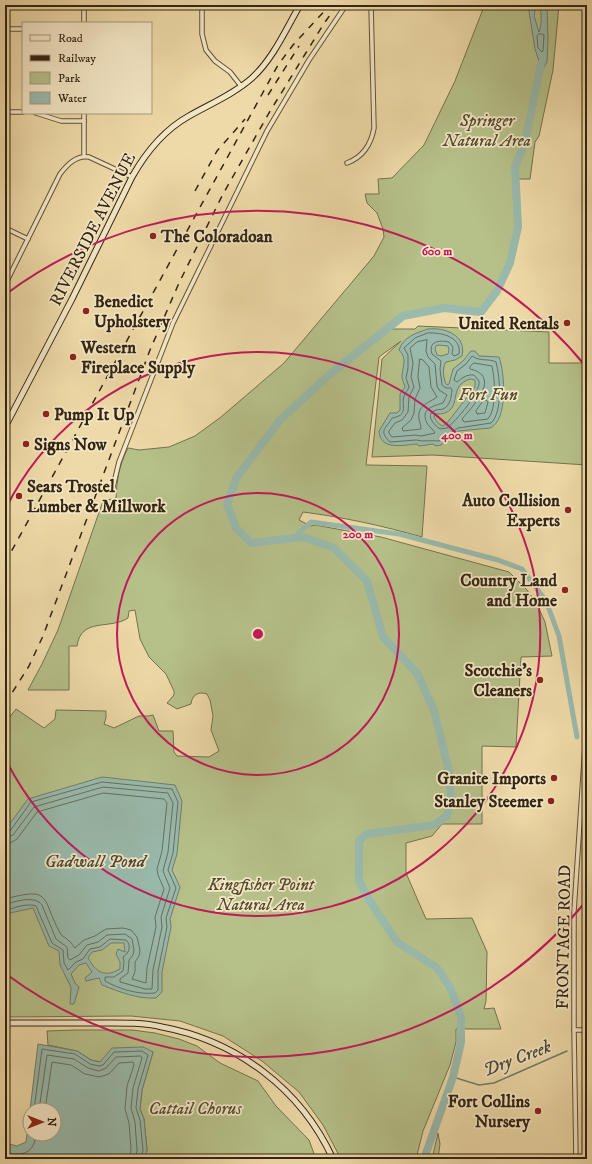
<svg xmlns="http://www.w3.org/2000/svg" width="592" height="1164" font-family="'IM FELL DW Pica',serif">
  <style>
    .green { fill: #b6c089; stroke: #74724e }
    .water { fill: #99baac; stroke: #707e6f; fill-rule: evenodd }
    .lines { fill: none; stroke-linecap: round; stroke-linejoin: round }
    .shore { stroke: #667060; stroke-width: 1 }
    .stream { stroke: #707e6f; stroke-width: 1.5 }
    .canal { stroke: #99baac; stroke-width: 5 }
    .river { stroke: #99baac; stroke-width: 8 }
    .minor-casing { stroke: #625238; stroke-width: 5.5 }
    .secondary-casing { stroke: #332513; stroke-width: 7 }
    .minor { stroke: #f4e7c6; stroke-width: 3.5 }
    .secondary { stroke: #f4e7c6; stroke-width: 5 }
    .rail { stroke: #332513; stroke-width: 1.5; stroke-dasharray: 7 7; stroke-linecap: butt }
    .ring { fill: none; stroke: #c2185b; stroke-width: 2 }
    .poi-dot { fill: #8f2418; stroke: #f4e7c6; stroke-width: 1.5 }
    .labels { text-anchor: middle; stroke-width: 3.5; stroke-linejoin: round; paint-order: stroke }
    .park-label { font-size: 17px; font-style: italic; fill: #544c30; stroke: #f4e7c6 }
    .street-label { font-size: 17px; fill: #332513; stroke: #f4e7c6 }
    .poi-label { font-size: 17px; font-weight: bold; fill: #332513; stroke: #f4e7c6; text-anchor: end }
    .water-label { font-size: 18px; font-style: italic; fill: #4c4a39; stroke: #f4e7c6 }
    .centre { fill: #c2185b; stroke: #f4e7c6; stroke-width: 2 }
    .ring-label { font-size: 12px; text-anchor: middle; font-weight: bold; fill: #c2185b; stroke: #f4e7c6; stroke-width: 3.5; stroke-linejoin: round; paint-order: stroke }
  </style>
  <rect width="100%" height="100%" fill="#eedaa8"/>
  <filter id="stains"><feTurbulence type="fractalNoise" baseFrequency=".005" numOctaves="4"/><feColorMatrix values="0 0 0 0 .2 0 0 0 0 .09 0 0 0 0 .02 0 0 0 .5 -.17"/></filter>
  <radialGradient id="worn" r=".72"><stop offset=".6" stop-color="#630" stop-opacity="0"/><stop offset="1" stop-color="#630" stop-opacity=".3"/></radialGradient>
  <g class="green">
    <path d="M470 5H559L553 70 539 136 535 142 530 179H516L518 227 510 263 497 291 481 312 444 308 403 316 388 329H415L418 326 549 332V363H587V465L433 455 372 457 382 359 401 341 379 357 366 465 427 466 422 537C383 526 343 517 303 512L299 520 311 526 315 525 381 537 509 572 527 590 536 602 545 622 552 656 521 657 516 747 482 746V824H442L432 836 406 843V873L426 919 472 918 487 952 486 1001 484 1009 494 1008 501 1029H456V1042L450 1065 423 1131 416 1159H341L323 1125 299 1092 262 1061 223 1036 180 1021 131 1016 5 1017V723L16 709 44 728 55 719 56 710 106 711V718L104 724 114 728 139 716H148L153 715 159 731H173L174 752 177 756 209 757 219 751 211 730 213 716 210 700 207 694C198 691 192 695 191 704L177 709 167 703 174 695V691L166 674 149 657 140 639 135 610 129 611 128 618C110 630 81 617 77 646H69V690H28L42 664 58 630 103 501 116 498C117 478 119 466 128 448L139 450 169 447 195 436 221 417 284 363 374 256 384 237 383 229 377 213 367 203 365 194H379L378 179 392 178 424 145 455 81 483 9Z"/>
    <polygon points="76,1030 132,1030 155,1033 179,1039 197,1046 220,1063 258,1081 276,1106 309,1140 316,1159 145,1159 147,1150 144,1119 140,1109 142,1090 153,1052 100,1062 91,1060 77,1051 48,1045 47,1031"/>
    <polygon points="438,1133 440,1144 438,1159 432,1159"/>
  </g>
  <g class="water">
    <path d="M528 5H536L534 16 539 32C542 23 542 14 539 5H547L548 40 547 62 539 76V61L535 49Z"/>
    <path d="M428 329C444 327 467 335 462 356L455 360 446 362C442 367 443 380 447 385L449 384 453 369 463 361 471 351H475L479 356 499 357C505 373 508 421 490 428L459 431 441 445 436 446 433 444 419 446 417 444C403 445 380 451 379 431L390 413H397L400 410V394L405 387C404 383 402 380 402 377 402 367 408 359 399 350 403 337 416 333 428 329ZM439 345 448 346 449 350 448 354 441 356 437 355 435 349 436 346ZM470 379 475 380V387L447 423 443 426C439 425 435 420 434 416L436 414C439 414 442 414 445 413 462 406 448 386 470 379Z"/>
    <path d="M102 777 175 785 182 801 177 854 172 870 180 887 170 919 171 927 162 972V992L156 998C137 999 120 992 102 985L99 978 86 981 85 978 92 972 86 963 79 965 71 974 75 983 79 987 74 1004H70L71 987 60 965 59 951 49 946 33 908 10 913 5 916V830L28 799ZM111 943H124L125 952 118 949 116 954 120 962V969C104 978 96 972 88 958L92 952 102 950Z"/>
    <polygon points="38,1044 77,1051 91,1060 100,1062 112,1048 143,1047 153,1052 142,1090 140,1109 144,1119 147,1150 145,1159 5,1159 5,1143 17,1146 26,1142 30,1110 30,1134 54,1134 54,1110 30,1110"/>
  </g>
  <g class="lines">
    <g class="shore">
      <polygon points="539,34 542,34 544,35 543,51 542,52 538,48 537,36"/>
      <path d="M428 333C441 332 462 337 459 354L454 356 452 354 453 347 449 342C439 340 428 341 432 354L441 361 440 369 442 385 446 388H451L452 390C451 397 451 403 445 408 443 410 439 409 436 410 424 414 434 425 440 429L447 428C456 421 481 392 479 381L474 375C467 374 462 378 457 382L454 380 457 371 466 364 472 356C481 362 488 358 496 362 500 377 503 412 491 423L458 428 439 441C432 440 423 442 416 440L390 442C378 430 386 429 392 418 409 415 401 407 404 396 405 393 408 390 409 387L406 378 408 368V355L404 348 415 338Z"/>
      <path d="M427 340 426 351 428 357 435 364 437 386 439 390 447 395 443 403C433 406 420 409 427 423 429 427 433 429 435 433L421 436 416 435 392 437 389 433V431L395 423 402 420 408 412 409 397 414 387 411 377 413 363 410 348 417 342Z"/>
      <path d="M420 359 423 360 429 367 431 387 437 397C429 403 417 405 419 419 420 423 421 426 421 429L403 431 402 428 411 420 414 413 415 399 420 388 418 377Z"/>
      <path d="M474 363 492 366C495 380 497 408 488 419L464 422 462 419C470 409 492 388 482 375 478 371 474 370 470 369V367Z"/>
      <polygon points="484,400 486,400 488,402 485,413 477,414 476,411"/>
      <path d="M5 832 10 831 31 802 102 782 172 789 178 802 173 853 168 870 176 888 166 918 167 927 158 971V990L155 993C139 995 119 989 105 981V977H114L123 971 124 962 123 957C129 953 132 946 126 940L110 939 100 947 90 949 83 959 76 962 68 970 64 963 63 950 52 943 36 906C29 903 12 907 5 912"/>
      <path d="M5 838 13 835 34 807 103 787 168 793 173 803 168 852 163 871 170 888 161 917 162 927 153 970 152 989H145L120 982V979L128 973 129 960 133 955 134 950 132 939 125 934 107 935 98 942 87 945 79 955 70 960 68 958 67 947 56 939 42 905C35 895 15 901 5 905"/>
      <path d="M5 844 12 842 17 839 37 812 103 793 164 799 167 803 162 851 157 869 158 875 164 889 155 917 156 927 147 968 146 983 132 979 135 972V962L139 956 140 950 137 937 131 930 123 928 106 929 95 936 84 940 75 948C73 946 72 943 69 941 66 937 62 937 60 933 41 898 53 886 5 899"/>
      <polyline points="34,1110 42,1049 75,1054 90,1064 99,1066 103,1065 114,1052 142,1051 148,1055 138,1089 136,1108 140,1120 143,1150 141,1159"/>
      <polyline points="39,1110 47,1055 74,1059 88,1068 99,1071 106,1068 116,1057 141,1056 142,1058 133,1088 131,1108 135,1122 137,1150 136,1159"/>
      <polyline points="45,1110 52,1062 71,1065 85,1074 99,1077 109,1074 119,1063 133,1062 134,1065 127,1086 125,1109 129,1123 131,1149 130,1159"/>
      <path d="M5 1153C23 1156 34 1154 36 1134"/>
    </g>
    <polyline class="stream" points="453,1077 479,1085 494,1083 567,1051"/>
    <polyline class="canal" points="293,538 311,522 399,534 498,560 522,569 546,601 559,636 577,737"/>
    <polyline class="river" points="424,1159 453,1077 461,1042 461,1017 450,987 437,968 397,942 371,903 359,881 359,841 367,834 434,825 447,816 451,799 449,771 434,710 417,673 383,637 367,581 334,548 303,537 251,543 236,528 227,504 237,477 280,420 329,375 403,316 444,308 481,312 497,291 510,263 518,227 515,167 525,142 541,64"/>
    <g class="minor-casing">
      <g id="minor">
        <polyline points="84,5 84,23"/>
        <polyline points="202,5 202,34 206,50 215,61 230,72 241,86"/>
        <polyline points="5,29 23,29"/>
        <polyline points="5,112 23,112"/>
        <polyline points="36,113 61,121 84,121"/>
        <polyline points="84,113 84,156"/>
        <path d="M347 163C363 157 371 145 374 128L371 5"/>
        <polyline points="5,228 28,239"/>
        <path d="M5 285 60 174C67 165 76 155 89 157L132 177"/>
        <polyline points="113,487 119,462 173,323 267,131 309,60 346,5"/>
        <polyline points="574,1030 587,1030"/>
        <polyline points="576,1159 574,1030 574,911 587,716"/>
      </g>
    </g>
    <g class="secondary-casing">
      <g id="secondary">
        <path d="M5 427 72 299 132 177C146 152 164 130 189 116 210 104 234 94 252 78 273 59 286 29 300 5"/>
        <path d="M5 1023C35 1023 66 1023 96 1023 118 1023 141 1022 162 1027 237 1041 301 1089 333 1159"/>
      </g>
    </g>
    <use href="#minor" class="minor"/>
    <use href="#secondary" class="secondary"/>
    <g class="rail">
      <polyline points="268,95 299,46"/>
      <polyline points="195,191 217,151 245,119"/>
      <polyline points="5,563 278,65 293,45 330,5"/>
      <polyline points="5,704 29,666 43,636 150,350 179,283 223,194 269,113 323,25 337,5"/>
    </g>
  </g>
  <g class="ring">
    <circle cx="258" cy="634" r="141"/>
    <path d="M6 508A282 282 0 1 1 6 760"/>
    <path d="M587 900A423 423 0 0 1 6 974M6 294A423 423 0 0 1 587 368"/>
  </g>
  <g class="poi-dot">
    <circle cx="153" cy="236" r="4"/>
    <circle cx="86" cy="311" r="4"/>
    <circle cx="567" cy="323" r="4"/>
    <circle cx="73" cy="357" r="4"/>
    <circle cx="46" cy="414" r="4"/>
    <circle cx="26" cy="444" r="4"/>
    <circle cx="19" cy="496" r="4"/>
    <circle cx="568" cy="510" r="4"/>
    <circle cx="565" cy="590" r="4"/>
    <circle cx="540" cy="680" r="4"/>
    <circle cx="554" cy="778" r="4"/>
    <circle cx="551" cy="801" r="4"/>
    <circle cx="538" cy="1111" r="4"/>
  </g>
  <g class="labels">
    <g class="park-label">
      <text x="487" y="126">Springer<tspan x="487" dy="20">Natural Area</tspan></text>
      <text x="488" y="400">Fort Fun</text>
      <text x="261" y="890">Kingfisher Point<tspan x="261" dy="20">Natural Area</tspan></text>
      <text x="195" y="1114">Cattail Chorus</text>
    </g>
    <g class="street-label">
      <text transform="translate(92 229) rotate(-63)" y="6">RIVERSIDE AVENUE</text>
      <text transform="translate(563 937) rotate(-89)" y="6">FRONTAGE ROAD</text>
    </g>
    <g class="poi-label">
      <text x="161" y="242" text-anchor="start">The Coloradoan</text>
      <text x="94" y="307" text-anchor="start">Benedict<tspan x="94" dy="20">Upholstery</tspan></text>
      <text x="559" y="329">United Rentals</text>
      <text x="81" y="353" text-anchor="start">Western<tspan x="81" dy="20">Fireplace Supply</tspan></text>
      <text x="54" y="420" text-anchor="start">Pump It Up</text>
      <text x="34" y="450" text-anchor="start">Signs Now</text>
      <text x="27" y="492" text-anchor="start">Sears Trostel<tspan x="27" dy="20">Lumber &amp; Millwork</tspan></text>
      <text x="560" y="506">Auto Collision<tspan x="560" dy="20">Experts</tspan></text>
      <text x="557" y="586">Country Land<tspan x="557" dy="20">and Home</tspan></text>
      <text x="532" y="676">Scotchie's<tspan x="532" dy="20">Cleaners</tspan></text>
      <text x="546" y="784">Granite Imports</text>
      <text x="543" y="807">Stanley Steemer</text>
      <text x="530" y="1107">Fort Collins<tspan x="530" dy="20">Nursery</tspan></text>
    </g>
    <g class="water-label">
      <text x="95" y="867">Gadwall Pond</text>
      <text transform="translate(517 1058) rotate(-21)" y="6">Dry Creek</text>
    </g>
  </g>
  <circle cx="258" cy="634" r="6" class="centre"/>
  <g class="ring-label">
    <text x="437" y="255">600 m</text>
    <text x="457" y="439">400 m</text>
    <text x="358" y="538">200 m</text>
  </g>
  <rect width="592" height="1164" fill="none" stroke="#eedaa8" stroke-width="20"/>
  <rect x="6" y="6" width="580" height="1152" fill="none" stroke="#332513" stroke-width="2"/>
  <rect x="10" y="10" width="572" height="1144" fill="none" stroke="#332513"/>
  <rect x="22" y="22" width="130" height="92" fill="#f4e7c6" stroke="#a7997e"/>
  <rect x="30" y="35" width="20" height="6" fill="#f4e7c6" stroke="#a7997e"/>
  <text x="58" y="42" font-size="12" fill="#332513">Road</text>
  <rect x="30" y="55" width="20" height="6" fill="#332513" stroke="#a7997e"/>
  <text x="58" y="62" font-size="12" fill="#332513">Railway</text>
  <rect x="30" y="72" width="20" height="12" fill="#b6c089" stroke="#a7997e"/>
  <text x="58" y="82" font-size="12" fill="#332513">Park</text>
  <rect x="30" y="92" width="20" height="12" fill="#99baac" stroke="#a7997e"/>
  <text x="58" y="102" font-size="12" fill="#332513">Water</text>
  <g transform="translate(42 1122) rotate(90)"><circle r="19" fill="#f4e7c6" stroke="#a7997e"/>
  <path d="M0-3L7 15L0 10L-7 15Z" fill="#8f2418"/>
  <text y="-6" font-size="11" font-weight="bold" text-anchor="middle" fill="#332513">N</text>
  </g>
  <rect width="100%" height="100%" filter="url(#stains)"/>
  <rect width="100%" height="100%" fill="url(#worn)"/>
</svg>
